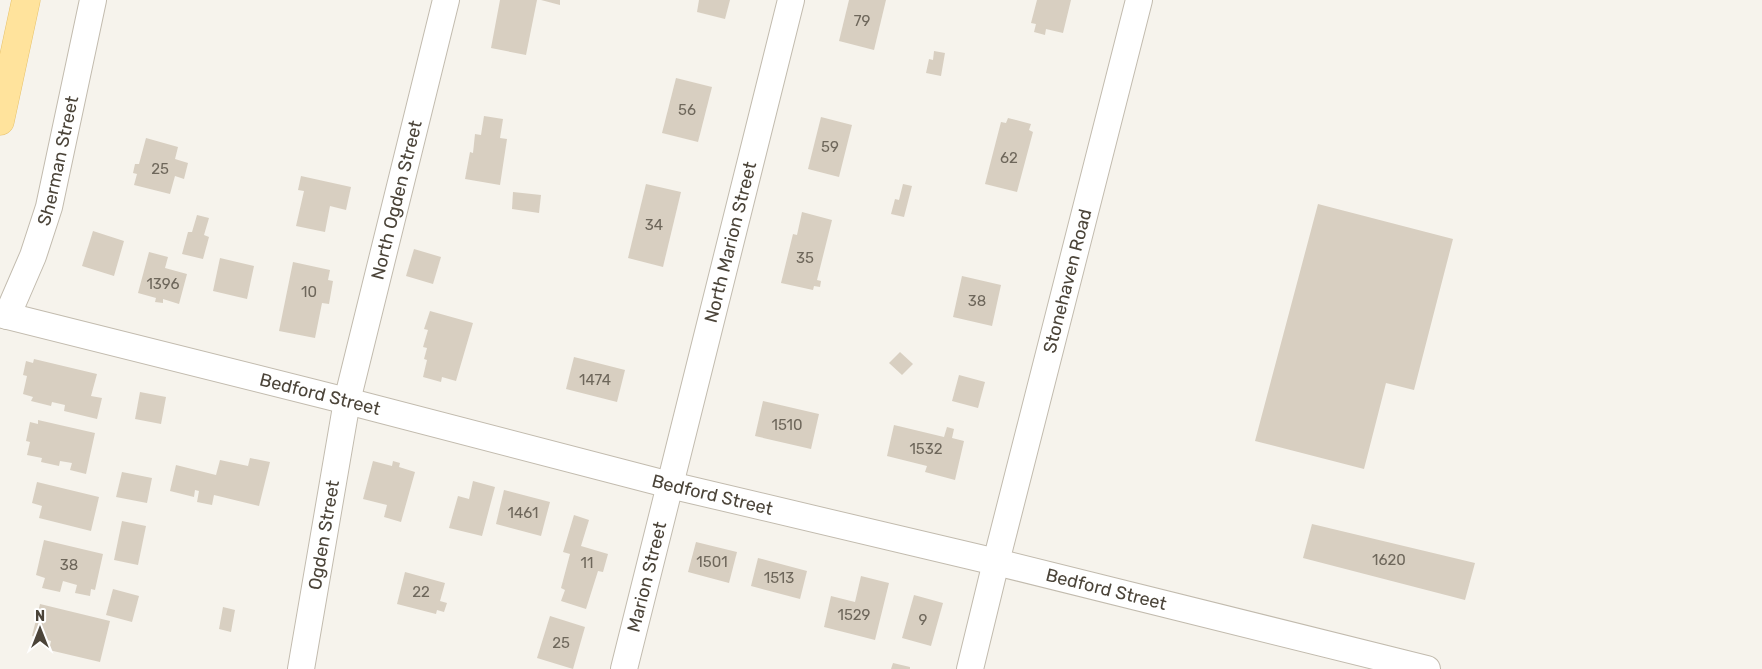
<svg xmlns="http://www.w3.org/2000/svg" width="1762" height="669" font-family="Rubik,sans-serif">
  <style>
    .building { fill: #d8cfc1 }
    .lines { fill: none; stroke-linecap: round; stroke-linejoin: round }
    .street-casing { stroke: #c2bbae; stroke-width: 28 }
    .primary-casing { stroke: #e6c16a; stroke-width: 29 }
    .street { stroke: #fff; stroke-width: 26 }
    .primary { stroke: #ffe39c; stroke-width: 28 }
    .labels { text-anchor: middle; stroke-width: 5; stroke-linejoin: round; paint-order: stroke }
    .number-label { font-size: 15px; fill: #6e675b }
    .street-label { font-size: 18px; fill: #4b4439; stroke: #fff }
  </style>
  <rect width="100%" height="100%" fill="#f6f3ec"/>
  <g class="building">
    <polygon points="500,0 537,0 526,55 491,48"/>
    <polygon points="541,0 560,0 560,5"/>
    <polygon points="699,0 730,0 725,19 697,12"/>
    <polygon points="849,0 886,0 874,50 839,41"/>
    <polygon points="1037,0 1071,0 1063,33 1046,29 1045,35 1034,32 1036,24 1031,23"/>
    <polygon points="934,51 945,53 941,76 926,73 929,59 933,60"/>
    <polygon points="676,78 712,87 698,142 662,133"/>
    <polygon points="484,116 503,119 500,138 507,139 500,185 465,179 470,152 473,153 475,134 481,135"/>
    <polygon points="821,117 852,125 839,177 808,169"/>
    <polygon points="1008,118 1031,124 1029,130 1033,132 1017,192 985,184 1001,122 1006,123"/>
    <polygon points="146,138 178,147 175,159 188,163 184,179 175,176 170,194 134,185 137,174 133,173 135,164 139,164"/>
    <polygon points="301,176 351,187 346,210 330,206 325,232 296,226 304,191 298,190"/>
    <polygon points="646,184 681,192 663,267 628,258"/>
    <polygon points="903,184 912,186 904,217 891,214 895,199 899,200"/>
    <polygon points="513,192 541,195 539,213 512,209"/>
    <polygon points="1318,204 1453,239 1414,390 1386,383 1364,469 1255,441"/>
    <polygon points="802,212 832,220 817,280 821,281 820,287 814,286 813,290 781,283 793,234 797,235"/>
    <polygon points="197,215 209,218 204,235 209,237 203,259 182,254 188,232 192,232"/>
    <polygon points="93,231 124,241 114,276 82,266"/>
    <polygon points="414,249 441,257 433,284 406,276"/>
    <polygon points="149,252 168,257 165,268 187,274 179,304 163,299 163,303 155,302 156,298 138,293"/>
    <polygon points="220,258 254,266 247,299 213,291"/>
    <polygon points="293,262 330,270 328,280 333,281 329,304 322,303 315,338 279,331"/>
    <polygon points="962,276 1001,285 992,326 953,317"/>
    <polygon points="430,311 473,323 456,381 442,377 441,382 423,377 427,360 424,359 427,348 423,347 428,330 424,329"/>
    <polygon points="900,352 913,364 902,375 889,363"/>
    <polygon points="574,357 625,370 617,402 566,389"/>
    <polygon points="34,359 97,374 91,396 102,398 97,419 64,411 65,405 52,402 51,406 31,401 33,397 23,394 27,376 23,375 26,361 33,363"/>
    <polygon points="959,375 985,382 978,408 952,401"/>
    <polygon points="140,392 166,397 161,424 135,419"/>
    <polygon points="763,401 819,414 811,449 755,436"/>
    <polygon points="38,420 95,433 86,474 70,470 72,463 60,461 59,466 41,462 42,458 27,455 30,442 26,441 30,422 38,424"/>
    <polygon points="894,425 944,437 947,427 954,429 952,438 964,441 955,480 925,472 927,466 887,456"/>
    <polygon points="250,458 270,462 259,506 214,495 212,505 197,502 199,491 195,490 194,497 170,491 176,465 216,475 220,460 248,466"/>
    <polygon points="373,461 392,466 393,461 400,463 399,467 415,472 401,522 384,517 387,505 363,499"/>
    <polygon points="122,472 152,478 147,503 116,497"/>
    <polygon points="473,481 495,487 482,536 449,528 458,496 469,499"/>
    <polygon points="37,482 99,497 91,531 39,518 42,506 32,503"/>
    <polygon points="504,490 550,502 541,536 496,524"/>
    <polygon points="574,515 589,520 581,546 608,554 603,572 598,571 586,609 561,601 565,590 561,588 570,554 563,552"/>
    <polygon points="122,521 146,526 138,565 114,560"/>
    <polygon points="1312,524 1475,563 1465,600 1303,558"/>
    <polygon points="44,540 103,554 95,590 91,589 90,596 75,593 77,585 63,581 60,592 42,588 45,578 36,575"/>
    <polygon points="696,542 737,552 729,583 688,572"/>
    <polygon points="758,558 807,571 800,599 751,586"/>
    <polygon points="405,572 445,583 440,601 447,603 444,612 437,610 436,614 397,604"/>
    <polygon points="861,576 889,583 875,640 824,627 831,596 855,602"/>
    <polygon points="113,589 139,596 132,622 106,615"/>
    <polygon points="914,595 943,603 931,646 902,638"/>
    <polygon points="40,604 110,621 100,662 49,650 51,641 32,636"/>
    <polygon points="223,607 235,610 231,632 219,629"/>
    <polygon points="550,616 585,627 573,669 537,658"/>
    <polygon points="893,663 910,667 910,669 891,669"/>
  </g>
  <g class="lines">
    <g class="street-casing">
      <g id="street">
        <path id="s1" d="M0 314 347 401 670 485 996 562 1427 669"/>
        <path id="s2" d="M7 316 33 256 49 207 93 0"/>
        <path id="s3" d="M301 669 347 401 446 0"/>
        <path id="s4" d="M624 669 791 0"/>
        <path id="s5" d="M970 669 996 562 1139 0"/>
      </g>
    </g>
    <g class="primary-casing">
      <polyline id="primary" points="0,121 26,0"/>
    </g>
    <use href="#street" class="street"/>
    <use href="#primary" class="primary"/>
  </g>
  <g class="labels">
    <g class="number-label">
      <text x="862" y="26">79</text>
      <text x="687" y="115">56</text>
      <text x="830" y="152">59</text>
      <text x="1009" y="163">62</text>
      <text x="160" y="174">25</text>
      <text x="654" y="230">34</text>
      <text x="805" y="263">35</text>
      <text x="163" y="289">1396</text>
      <text x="309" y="297">10</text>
      <text x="977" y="306">38</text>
      <text x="595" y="385">1474</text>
      <text x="787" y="430">1510</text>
      <text x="926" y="454">1532</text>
      <text x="523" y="518">1461</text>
      <text x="1389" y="565">1620</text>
      <text x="712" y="567">1501</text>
      <text x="587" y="568">11</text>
      <text x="69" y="570">38</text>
      <text x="779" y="583">1513</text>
      <text x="421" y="597">22</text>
      <text x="854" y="620">1529</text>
      <text x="923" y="625">9</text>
      <text x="561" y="648">25</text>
    </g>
    <g class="street-label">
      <text dy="6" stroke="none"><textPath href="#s2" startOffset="164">Sherman Street</textPath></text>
      <text dy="6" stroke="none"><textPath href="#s3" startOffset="479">North Ogden Street</textPath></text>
      <text dy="6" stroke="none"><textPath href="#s4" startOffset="440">North Marion Street</textPath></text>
      <text dy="6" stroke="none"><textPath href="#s5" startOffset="400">Stonehaven Road</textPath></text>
      <text dy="6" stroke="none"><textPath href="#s1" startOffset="330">Bedford Street</textPath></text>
      <text dy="6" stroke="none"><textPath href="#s1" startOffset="735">Bedford Street</textPath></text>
      <text dy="6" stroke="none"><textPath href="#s3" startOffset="136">Ogden Street</textPath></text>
      <text dy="6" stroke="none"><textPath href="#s4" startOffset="95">Marion Street</textPath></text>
      <text dy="6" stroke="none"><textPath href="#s1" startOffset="1140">Bedford Street</textPath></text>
    </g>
  </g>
  <g transform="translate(40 629)" stroke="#ffffff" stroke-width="4" paint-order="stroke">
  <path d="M0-4L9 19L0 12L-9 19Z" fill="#4b4439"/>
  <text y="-8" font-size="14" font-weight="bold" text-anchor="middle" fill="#4b4439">N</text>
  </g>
</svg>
